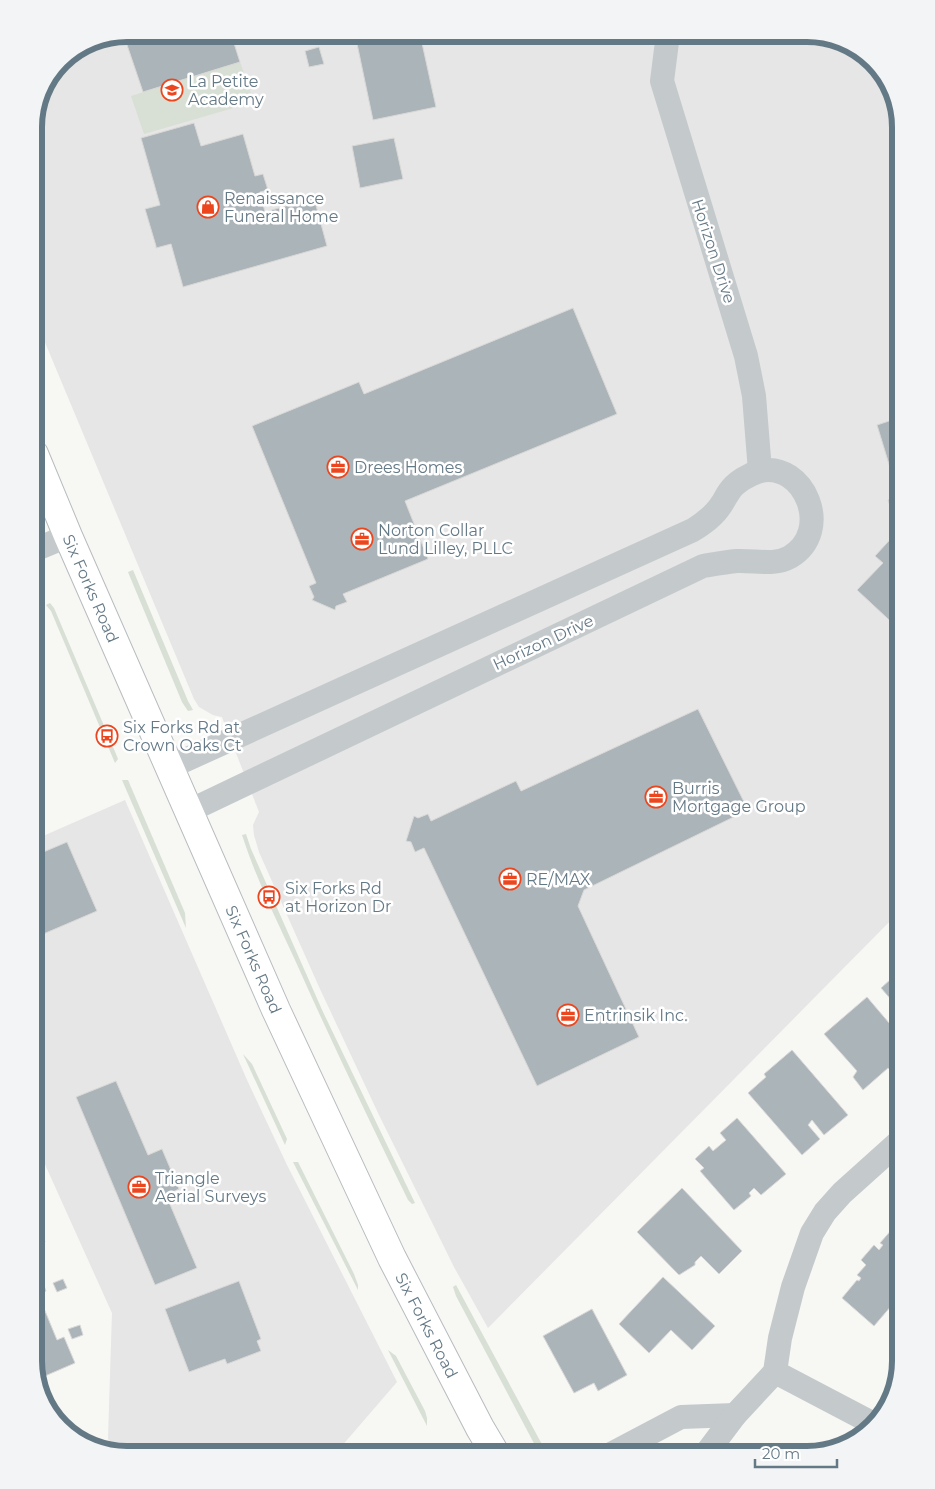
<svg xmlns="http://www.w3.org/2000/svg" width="935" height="1489" font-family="Montserrat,sans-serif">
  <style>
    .built { fill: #e5e6e5 }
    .green { fill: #d8dfd4 }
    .building { fill: #abb4b9; stroke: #d9d8d6 }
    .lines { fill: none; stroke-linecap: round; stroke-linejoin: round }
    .primary-casing { stroke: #b7bcbf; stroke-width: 30 }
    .minor { stroke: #c4c9cb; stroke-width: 24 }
    .primary { stroke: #fff; stroke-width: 28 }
    .labels { text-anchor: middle; stroke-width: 5; stroke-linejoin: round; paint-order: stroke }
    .poi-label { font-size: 16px; fill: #647986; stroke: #fff; text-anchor: start }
    .street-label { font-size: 16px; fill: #647986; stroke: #fff }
    .rim { fill: none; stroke: #647986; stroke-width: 6 }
  </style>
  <rect width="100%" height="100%" fill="#f7f7f4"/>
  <g class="built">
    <polygon points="128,34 814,34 859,49 891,86 901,128 901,910 488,1328 454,1267 379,1115 320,989 259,852 254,835 253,825 259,812 222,717 213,715 199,707 194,699 34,316 34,122 61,61 92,41"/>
    <polygon points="125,800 247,1080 287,1165 397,1382 334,1455 122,1455 108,1439 112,1313 34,1140 34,840"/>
  </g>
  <g class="green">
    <polygon points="240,62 254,102 144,134 131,96"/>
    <polygon points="133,570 188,701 193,710 188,711 182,702 128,572"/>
    <polygon points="50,603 54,608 116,754 118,759 115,763 51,611 46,605"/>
    <polygon points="122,780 128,780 185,913 186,928"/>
    <path d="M246 834 251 849 323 1012 415 1203 412 1204 408 1200C369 1120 331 1041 295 960 276 919 256 878 242 835Z"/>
    <polygon points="243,1054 252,1064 287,1139 285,1145"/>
    <polygon points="293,1162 298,1162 354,1274 358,1285 358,1290"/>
    <polygon points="456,1285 545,1450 542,1454 537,1449 456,1296 453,1287"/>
    <polygon points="388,1350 396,1356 425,1411 427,1418 427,1426"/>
  </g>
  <g class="building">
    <polygon points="128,34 231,34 240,62 143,92 125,39 110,43 108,38"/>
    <polygon points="355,34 420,34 436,107 373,120"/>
    <polygon points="319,47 324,64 309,67 305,51"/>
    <polygon points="194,123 201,146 243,134 255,176 263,174 268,190 260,192 265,212 314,198 327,246 183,287 171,244 156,248 156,246 145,209 160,205 141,138"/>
    <polygon points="394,138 403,179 360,188 352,146"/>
    <polygon points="573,308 617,414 405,501 428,559 343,594 347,602 336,606 335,610 312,600 314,597 309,586 316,583 252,426 359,382 364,394"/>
    <polygon points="901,417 901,631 857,590 883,563 875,556 898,531 888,500 899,497 877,425"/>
    <polygon points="698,709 748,810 584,890 578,906 639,1037 537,1086 424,848 415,852 411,842 406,841 414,816 418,818 428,814 431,821 516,781 521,791"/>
    <polygon points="67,842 97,911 34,938 34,856"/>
    <polygon points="901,970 901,1011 881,988"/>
    <polygon points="867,997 901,1037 901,1069 895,1075 888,1068 863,1090 853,1077 857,1071 824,1034"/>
    <polygon points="792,1050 848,1115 824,1135 812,1120 808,1125 820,1139 802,1155 748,1093 766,1077 764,1074"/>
    <polygon points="116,1081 148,1155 162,1149 179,1189 166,1195 197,1268 155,1285 76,1097"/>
    <polygon points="737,1118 786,1174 761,1195 754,1188 749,1193 751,1196 734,1210 700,1171 704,1168 695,1159 709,1146 713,1151 726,1140 720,1133"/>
    <polygon points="682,1188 742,1251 719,1274 701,1256 695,1262 695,1265 679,1275 637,1232"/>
    <polygon points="894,1227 901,1234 901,1303 896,1309 892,1305 874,1326 842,1298 857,1280 859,1281 861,1278 857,1275 866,1265 861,1260 874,1245 879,1250 883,1245 880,1243"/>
    <polygon points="41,1232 45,1242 35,1246 34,1235"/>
    <polygon points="36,1266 46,1291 38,1294 57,1340 64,1337 75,1363 38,1379 34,1362 34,1267"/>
    <polygon points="663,1277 715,1326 692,1350 671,1330 649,1353 619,1324"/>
    <polygon points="63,1279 67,1288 57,1292 53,1283"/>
    <polygon points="239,1281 261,1339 257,1341 261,1351 227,1364 225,1359 189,1372 165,1309"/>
    <polygon points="592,1309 627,1375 598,1391 594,1383 574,1393 543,1336"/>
    <polygon points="80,1325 83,1335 72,1339 68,1329"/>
  </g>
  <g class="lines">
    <g class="primary-casing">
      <g id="primary">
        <path id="s1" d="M34 454 68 536 276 1010 392 1258 480 1428 496 1455"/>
      </g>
    </g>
    <g class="minor">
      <polyline points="668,34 662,81 746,356 754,396 760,471"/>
      <polyline points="34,550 68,536"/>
      <path d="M170 767 693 530C704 523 714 516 721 505 724 501 726 496 729 492 735 482 750 474 760 471 804 461 834 531 790 557 774 566 755 560 737 561 726 562 715 564 703 566L189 811"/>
      <polyline points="775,1372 874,1424"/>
      <polyline points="609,1455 681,1417 735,1415"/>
      <polyline points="705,1455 735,1415 775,1372 780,1338 793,1287 812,1233 825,1212 842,1193 901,1140"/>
    </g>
    <use href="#primary" class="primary"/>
  </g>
  <defs>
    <g id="school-ring" transform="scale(1.125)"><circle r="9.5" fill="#fff" stroke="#ec461e" stroke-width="1.5"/><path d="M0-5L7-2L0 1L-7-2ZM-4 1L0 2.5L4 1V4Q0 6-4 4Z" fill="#ec461e"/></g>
    <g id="shop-ring" transform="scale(1.125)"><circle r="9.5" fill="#fff" stroke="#ec461e" stroke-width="1.5"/><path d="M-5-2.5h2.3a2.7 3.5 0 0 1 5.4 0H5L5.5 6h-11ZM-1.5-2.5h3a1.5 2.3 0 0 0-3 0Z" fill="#ec461e"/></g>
    <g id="office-ring" transform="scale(1.125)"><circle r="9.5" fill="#fff" stroke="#ec461e" stroke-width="1.5"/><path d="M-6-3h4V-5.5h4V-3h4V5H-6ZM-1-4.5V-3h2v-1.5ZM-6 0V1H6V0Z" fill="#ec461e"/></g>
    <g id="bus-ring" transform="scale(1.125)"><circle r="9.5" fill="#fff" stroke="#ec461e" stroke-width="1.5"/><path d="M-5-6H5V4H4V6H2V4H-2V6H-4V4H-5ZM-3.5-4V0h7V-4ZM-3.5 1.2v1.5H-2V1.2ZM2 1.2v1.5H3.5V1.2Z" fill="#ec461e"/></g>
  </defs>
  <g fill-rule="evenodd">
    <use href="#school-ring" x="172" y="90"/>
    <use href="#shop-ring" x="208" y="207"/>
    <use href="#office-ring" x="338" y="467"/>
    <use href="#office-ring" x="362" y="539"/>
    <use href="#bus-ring" x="107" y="736"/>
    <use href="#office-ring" x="656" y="797"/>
    <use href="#office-ring" x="510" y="879"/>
    <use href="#bus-ring" x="269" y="897"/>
    <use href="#office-ring" x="568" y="1015"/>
    <use href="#office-ring" x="139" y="1187"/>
  </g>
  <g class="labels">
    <g class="poi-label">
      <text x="188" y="87">La Petite<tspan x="188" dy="18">Academy</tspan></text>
      <text x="224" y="204">Renaissance<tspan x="224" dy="18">Funeral Home</tspan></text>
      <text x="354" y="473">Drees Homes</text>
      <text x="378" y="536">Norton Collar<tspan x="378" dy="18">Lund Lilley, PLLC</tspan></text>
      <text x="123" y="733">Six Forks Rd at<tspan x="123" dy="18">Crown Oaks Ct</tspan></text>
      <text x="672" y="794">Burris<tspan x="672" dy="18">Mortgage Group</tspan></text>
      <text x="526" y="885">RE/MAX</text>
      <text x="285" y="894">Six Forks Rd<tspan x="285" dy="18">at Horizon Dr</tspan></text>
      <text x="584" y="1021">Entrinsik Inc.</text>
      <text x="155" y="1184">Triangle<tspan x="155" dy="18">Aerial Surveys</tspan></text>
    </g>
    <g class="street-label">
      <text transform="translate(714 251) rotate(72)" y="6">Horizon Drive</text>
      <text dy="6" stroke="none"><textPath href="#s1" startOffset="146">Six Forks Road</textPath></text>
      <text transform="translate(543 642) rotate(-25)" y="6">Horizon Drive</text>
      <text dy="6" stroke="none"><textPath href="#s1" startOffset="551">Six Forks Road</textPath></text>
      <text dy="6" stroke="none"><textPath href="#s1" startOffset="956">Six Forks Road</textPath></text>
    </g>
  </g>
  <path d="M0 0H935V1489H0ZM127 42H807A85 85 0 0 1 892 127V1361A85 85 0 0 1 807 1446H127A85 85 0 0 1 42 1361V127A85 85 0 0 1 127 42Z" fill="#f3f4f5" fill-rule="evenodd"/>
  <path class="rim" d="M127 42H807A85 85 0 0 1 892 127V1361A85 85 0 0 1 807 1446H127A85 85 0 0 1 42 1361V127A85 85 0 0 1 127 42Z"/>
  <path d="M755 1459v8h82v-8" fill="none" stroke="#647986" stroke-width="2.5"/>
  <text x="762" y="1459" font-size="15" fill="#647986" stroke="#ffffff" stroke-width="4" paint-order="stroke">20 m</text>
</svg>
